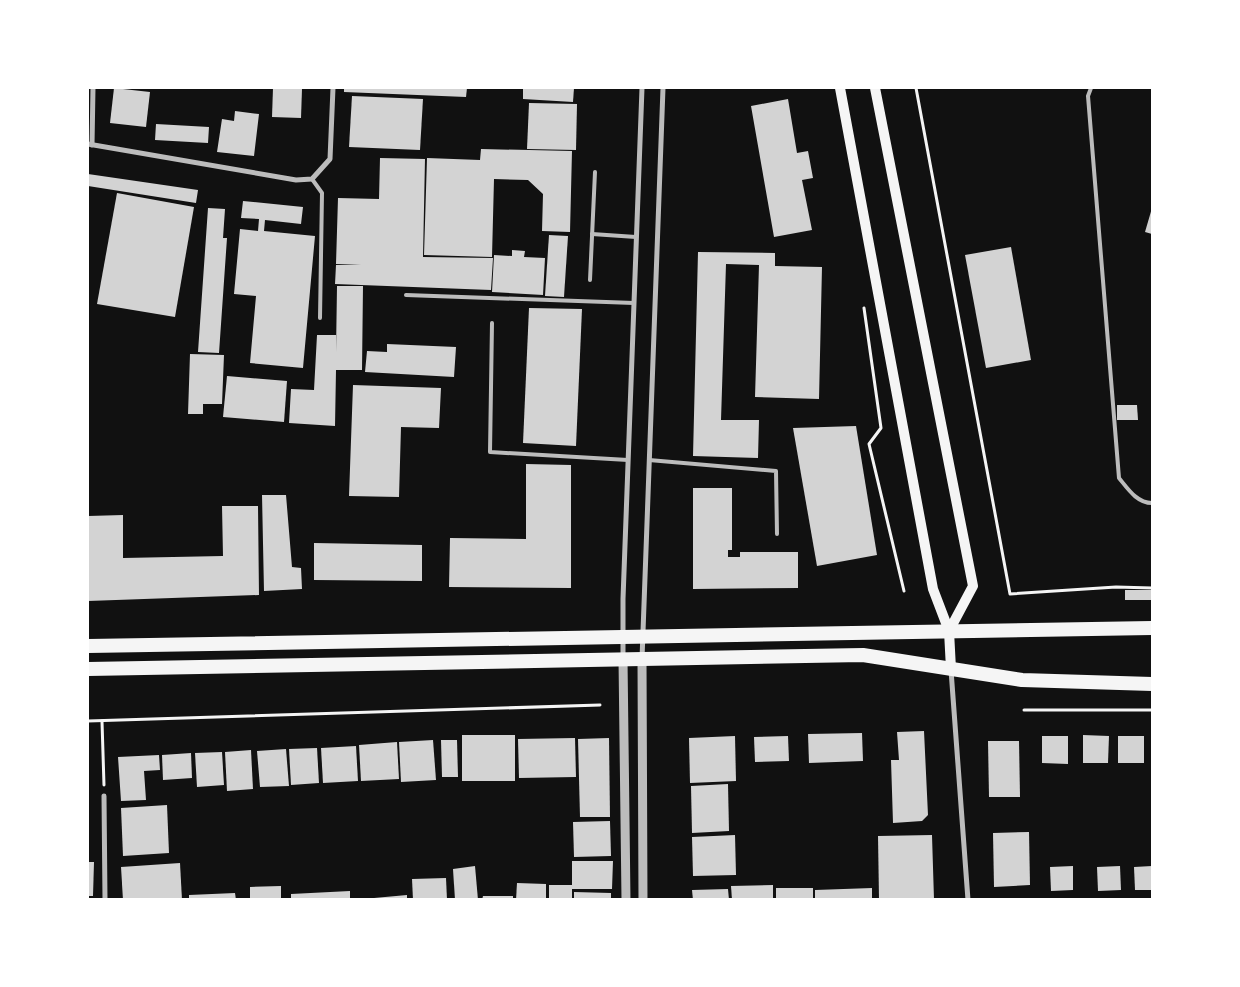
<svg xmlns="http://www.w3.org/2000/svg" width="1240" height="987" font-family="Helvetica,sans-serif">
  <style>
    .building { fill: #d3d3d3 }
    .lines { fill: none; stroke-linecap: round; stroke-linejoin: round }
    .path { stroke: #f5f5f5; stroke-width: 3 }
    .service { stroke: #bcbcbc; stroke-width: 4 }
    .minor { stroke: #bcbcbc; stroke-width: 5 }
    .tertiary { stroke: #bcbcbc; stroke-width: 9 }
    .secondary { stroke: #f5f5f5; stroke-width: 10 }
    .trunk { stroke: #f5f5f5; stroke-width: 14 }
  </style>
  <rect width="100%" height="100%" fill="#111"/>
  <g class="building">
    <polygon points="114,88 150,92 146,127 110,123"/>
    <polygon points="273,88 302,89 301,118 272,117"/>
    <polygon points="344,88 467,88 466,97 344,92"/>
    <polygon points="523,88 574,88 573,102 523,99"/>
    <polygon points="352,96 423,99 420,150 349,147"/>
    <polygon points="788,99 797,153 808,151 813,178 802,180 812,230 774,237 751,106"/>
    <polygon points="529,103 577,104 576,150 527,149"/>
    <polygon points="235,111 259,114 254,156 217,152 222,119 234,121"/>
    <polygon points="156,124 209,127 208,143 155,140"/>
    <polygon points="481,149 572,151 570,232 542,231 543,194 528,180 494,179 492,257 424,255 427,158 480,160"/>
    <polygon points="380,158 425,159 423,257 493,258 491,290 335,284 336,265 361,265 336,264 338,198 379,199"/>
    <polygon points="88,174 198,190 196,203 88,186"/>
    <polygon points="117,193 194,207 175,317 97,304"/>
    <polygon points="243,201 303,207 301,224 265,220 264,231 315,236 303,368 250,363 256,296 234,294 240,229 258,231 259,219 241,218"/>
    <polygon points="208,208 225,209 223,238 227,238 219,353 198,352"/>
    <polygon points="1152,208 1152,234 1145,232"/>
    <polygon points="549,235 568,236 564,297 545,296"/>
    <polygon points="1011,247 1031,360 986,368 965,255"/>
    <polygon points="512,250 525,251 524,257 545,258 543,295 492,292 494,255 512,256"/>
    <polygon points="698,252 775,253 775,266 822,267 819,399 755,397 759,265 726,264 721,420 759,420 758,458 693,456"/>
    <polygon points="337,286 363,286 362,370 336,370 335,426 289,423 291,389 314,390 317,335 336,335 336,352"/>
    <polygon points="529,308 582,309 576,446 523,443"/>
    <polygon points="387,344 456,347 454,377 365,372 367,351 387,352"/>
    <polygon points="190,354 224,355 222,404 203,404 203,414 188,414"/>
    <polygon points="227,376 287,381 284,422 223,417"/>
    <polygon points="353,385 441,388 439,428 401,427 399,497 349,496"/>
    <polygon points="1117,405 1137,405 1138,420 1117,420"/>
    <polygon points="856,426 877,555 817,566 793,428"/>
    <polygon points="526,464 571,465 571,588 449,587 450,538 526,539"/>
    <polygon points="693,488 732,488 732,550 728,550 728,557 740,557 740,552 798,552 798,588 693,589"/>
    <polygon points="262,495 286,495 292,567 301,568 302,589 264,591"/>
    <polygon points="222,506 258,506 259,595 88,601 88,516 123,515 123,558 223,556"/>
    <polygon points="314,543 422,545 422,581 314,580"/>
    <rect x="1125" y="590" width="27" height="10"/>
    <polygon points="924,731 928,815 922,821 893,823 891,760 899,760 897,732"/>
    <polygon points="862,733 863,761 809,763 808,734"/>
    <rect x="462" y="735" width="53" height="46"/>
    <polygon points="1083,735 1109,736 1108,763 1083,763"/>
    <polygon points="735,736 736,781 690,783 689,738"/>
    <polygon points="788,736 789,761 755,762 754,737"/>
    <polygon points="1042,736 1068,736 1068,764 1042,763"/>
    <rect x="1118" y="736" width="26" height="27"/>
    <polygon points="575,738 576,777 519,778 518,739"/>
    <polygon points="609,738 610,817 580,817 578,739"/>
    <polygon points="433,740 436,780 401,782 399,742"/>
    <polygon points="441,740 457,740 458,777 442,777"/>
    <polygon points="988,741 1019,741 1020,797 989,797"/>
    <polygon points="397,742 399,779 361,781 359,745"/>
    <polygon points="356,746 358,781 323,783 321,748"/>
    <polygon points="317,748 319,783 291,785 289,749"/>
    <polygon points="286,749 289,786 260,787 257,751"/>
    <polygon points="251,750 253,789 227,791 225,752"/>
    <polygon points="222,752 224,785 197,787 195,753"/>
    <polygon points="191,753 192,778 163,780 162,755"/>
    <polygon points="159,755 160,770 144,771 146,800 121,801 118,757"/>
    <polygon points="728,784 729,831 692,833 691,786"/>
    <polygon points="167,805 169,853 123,856 121,808"/>
    <polygon points="610,821 611,856 574,857 573,822"/>
    <polygon points="1029,832 1030,885 994,887 993,833"/>
    <polygon points="735,835 736,875 693,876 692,837"/>
    <polygon points="932,835 934,900 879,900 878,836"/>
    <polygon points="572,861 613,861 612,889 572,889 572,900 549,900 549,885 572,885"/>
    <polygon points="88,862 94,862 93,896 88,896"/>
    <polygon points="180,863 182,900 123,900 121,867"/>
    <polygon points="475,866 478,900 455,900 453,869"/>
    <polygon points="1073,866 1073,890 1051,891 1050,867"/>
    <polygon points="1120,866 1121,890 1098,891 1097,867"/>
    <polygon points="1152,866 1152,890 1135,890 1134,867"/>
    <polygon points="446,878 447,900 413,900 412,879"/>
    <polygon points="517,883 546,884 546,900 516,900"/>
    <polygon points="773,885 773,900 732,900 731,886"/>
    <polygon points="281,886 281,900 250,900 250,887"/>
    <rect x="776" y="888" width="37" height="12"/>
    <polygon points="872,888 872,900 815,900 815,890"/>
    <polygon points="728,889 729,900 693,900 692,890"/>
    <polygon points="350,891 350,900 291,900 291,894"/>
    <polygon points="574,892 611,893 611,900 574,900"/>
    <polygon points="235,893 236,900 189,900 189,895"/>
    <polygon points="407,895 407,900 374,900 374,898"/>
    <polygon points="483,896 513,896 513,900 482,900"/>
  </g>
  <g class="lines">
    <g class="path">
      <polyline points="916,88 1010,594 1116,587 1152,588"/>
      <polyline points="864,308 881,428 869,444 904,591"/>
      <polyline points="1024,710 1152,710"/>
      <polyline points="88,721 600,705"/>
      <polyline points="102,721 104,785"/>
    </g>
    <g class="service">
      <path d="M1091 88 1088 96 1119 478C1128 489 1137 503 1152 503"/>
      <polyline points="312,179 322,193 320,318"/>
      <polyline points="592,234 636,237"/>
      <polyline points="590,280 595,172"/>
      <polyline points="406,295 634,303"/>
      <polyline points="492,323 490,452 628,460"/>
      <polyline points="649,460 776,471 777,534"/>
    </g>
    <g class="minor">
      <polyline points="88,144 296,180 312,179 330,159 333,88"/>
      <polyline points="92,145 93,88"/>
      <polyline points="623,659 623,599 642,88"/>
      <polyline points="642,659 663,88"/>
      <polyline points="951,670 968,900"/>
      <polyline points="104,796 105,900"/>
    </g>
    <g class="tertiary">
      <polyline points="623,659 626,900"/>
      <polyline points="642,659 643,900"/>
    </g>
    <g class="secondary">
      <polyline points="840,88 933,589 949,631 951,669"/>
      <polyline points="875,88 973,586 949,631"/>
    </g>
    <g class="trunk">
      <polyline points="88,646 1152,628"/>
      <polyline points="88,669 863,655 1022,680 1152,684"/>
    </g>
  </g>
  <rect width="1240" height="987" fill="none" stroke="#ffffff" stroke-width="178"/>
</svg>
